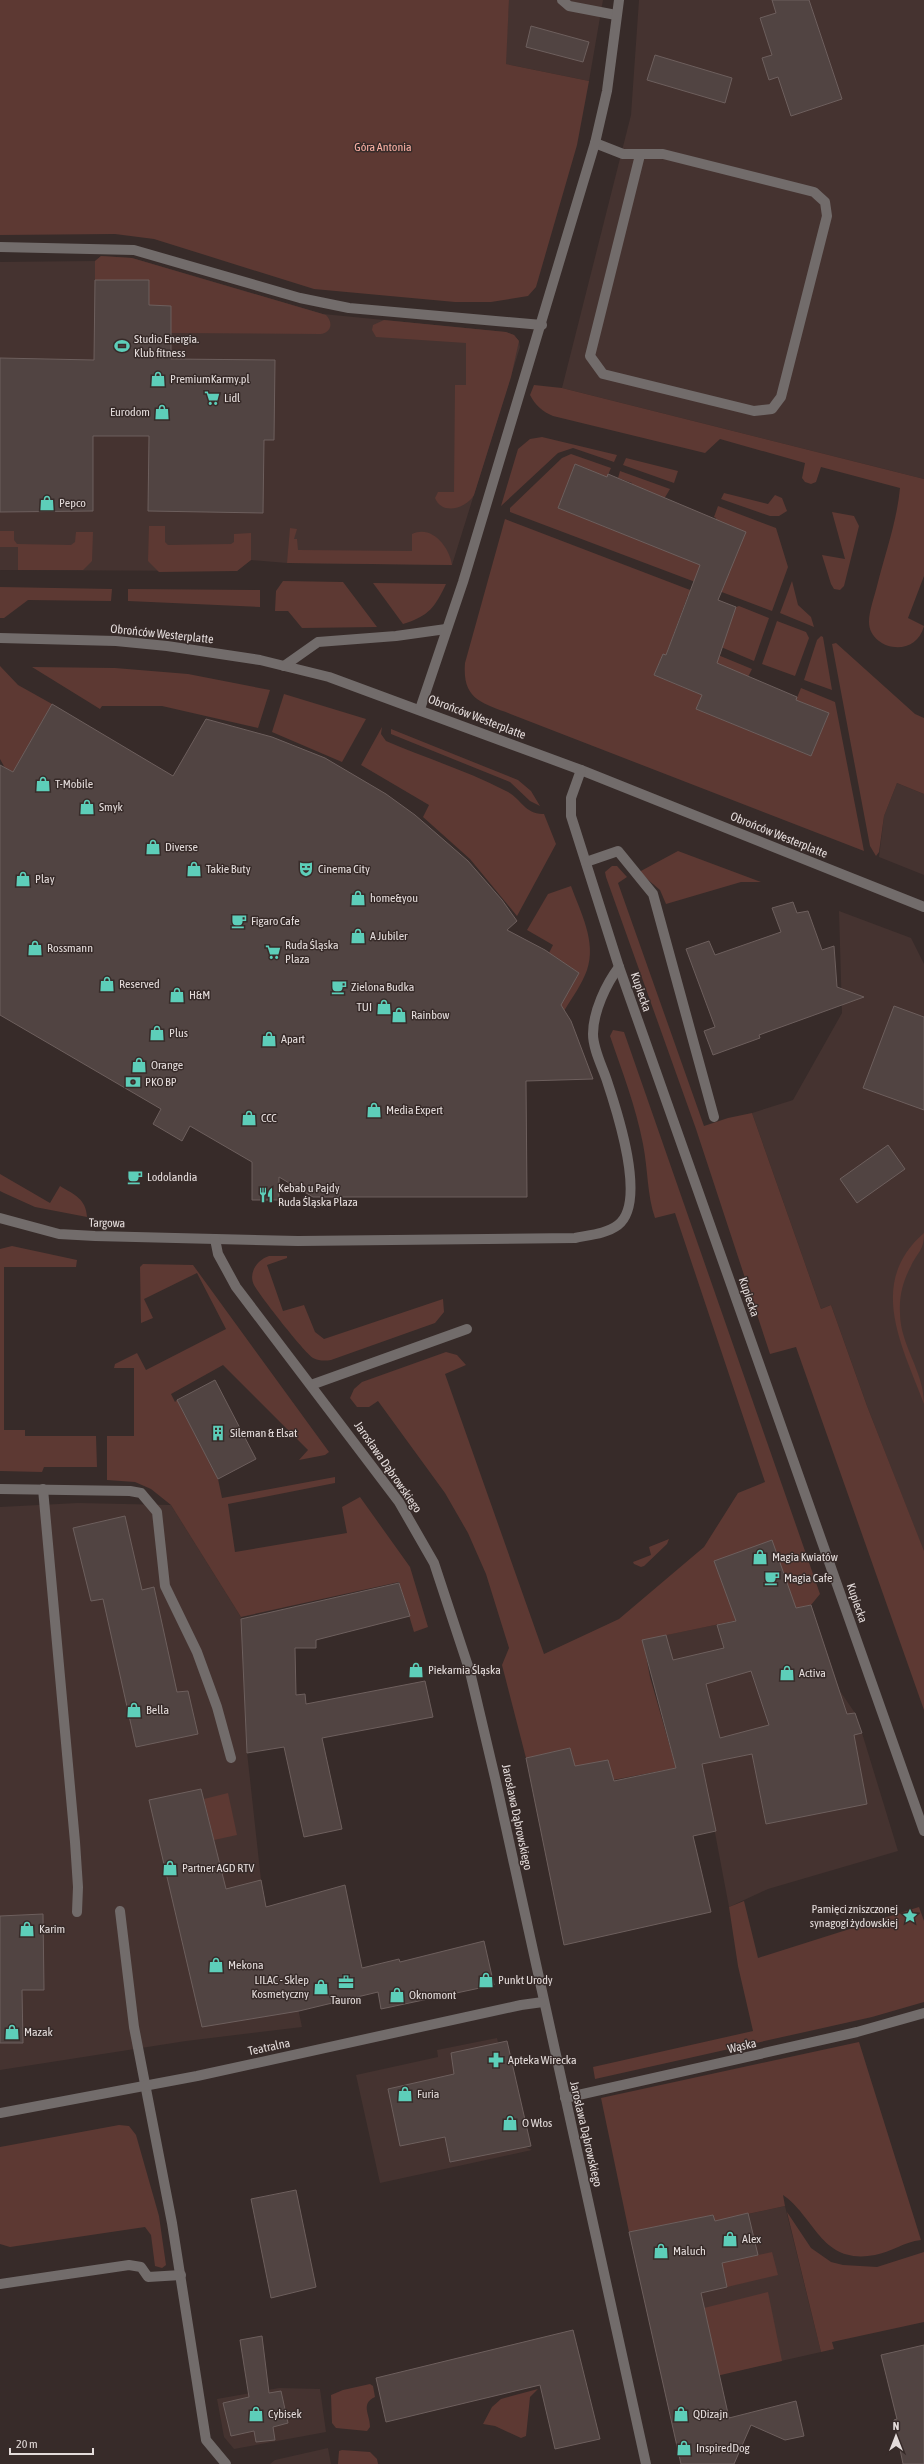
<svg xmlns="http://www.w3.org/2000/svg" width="924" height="2464" font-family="'Asap Condensed',sans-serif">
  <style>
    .built { fill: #453330 }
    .green { fill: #5d3933 }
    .building { fill: #514442; stroke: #6d5f5d; fill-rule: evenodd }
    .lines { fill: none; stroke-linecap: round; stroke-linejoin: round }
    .minor { stroke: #726c6b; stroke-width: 10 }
    .labels { text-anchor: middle; stroke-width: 3; stroke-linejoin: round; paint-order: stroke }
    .park-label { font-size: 12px; fill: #fcb1a5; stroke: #372b29 }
    .poi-label { font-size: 12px; fill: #e4dcdb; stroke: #372b29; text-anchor: start }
    .street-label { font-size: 12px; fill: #e4dcdb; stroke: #372b29 }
  </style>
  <rect width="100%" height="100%" fill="#372b29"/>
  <g class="built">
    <polygon points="509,0 603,0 589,81 505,64"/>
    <polygon points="639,0 924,0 924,479 562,388 631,115"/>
    <polygon points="101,256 132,258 323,314 506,332 514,335 519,341 520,347 452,565 287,563 251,560 237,571 0,570 0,262 95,261"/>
    <polygon points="897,783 924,794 924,875 879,857 884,816"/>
    <polygon points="839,911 911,938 924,964 924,1552 867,1406 831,1305 821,1309 752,1113 793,1100 842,1013"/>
    <polygon points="78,1503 171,1505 241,1617 247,1752 261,1880 266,1906 276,1905 302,2027 186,2041 0,2070 0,1507"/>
    <polygon points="811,1605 840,1691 855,1713 862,1733 898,1851 768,1889 729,1907 702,1764 666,1635"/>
    <polygon points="497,2038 521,2145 532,2150 380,2183 356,2075 438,2057 437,2050"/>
    <polygon points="785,2206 821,2352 664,2387 629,2232 713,2215 715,2221"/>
    <polygon points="279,2388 320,2389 326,2432 234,2449 224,2437 217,2399"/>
    <polygon points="328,2448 331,2464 270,2464 275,2460"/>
  </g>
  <g class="green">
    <polygon points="0,0 509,0 506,64 589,81 577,145 536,287 528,296 491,302 455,302 314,289 154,239 115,234 0,235"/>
    <path d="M101 256 132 258 326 315C333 322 332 332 321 334L171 333 149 305V280H95V261Z"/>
    <path d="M384 320 506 332 514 335 519 341 511 377 474 495C467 508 442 516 435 498L438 492H454L455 385H466V343L376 337 372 330 373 325Z"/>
    <path d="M534 385 562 388 924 479V576L908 618 924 626C915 660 869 649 869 622 869 611 874 598 877 586 885 554 897 521 900 488L821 467 816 482 811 484 805 482 802 478 805 463 720 439 705 453 553 416C543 412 535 405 530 395Z"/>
    <polygon points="542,437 617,455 614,462 573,448 558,453 501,506 518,449 530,439"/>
    <polygon points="571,454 611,468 607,477 575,464 558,508 614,530 715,520 716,518 714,517 718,506 776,528 788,567 772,611 510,512 510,508 562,458"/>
    <polygon points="626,458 678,471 674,483 623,465"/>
    <polygon points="620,471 670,489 664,499 631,486 632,483 618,478"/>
    <polygon points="724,493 768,504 775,495 782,498 787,511 779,516 770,516 721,499"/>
    <polygon points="832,512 854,516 859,526 844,586 840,590 834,589 831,584 822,555 845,559"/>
    <path d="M505 519 711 598 709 603 688 595 666 655 663 654 654 675 702 695 697 709 811 756 829 713 796 700 801 688 835 702 864 851 513 715C483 703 462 701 465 663Z"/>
    <polygon points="149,526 165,526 165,542 168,545 231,544 234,542 234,534 251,533 251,560 237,571 159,572 148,561"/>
    <path d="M290 528 297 529 294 539H297L298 550 412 551V534C432 524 450 548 452 565L287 563Z"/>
    <polygon points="0,531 14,531 14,540 17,544 71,545 75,542 76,532 93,532 92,561 83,570 18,570 18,547 0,547"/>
    <polygon points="283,581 343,582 377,627 302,628 288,611 275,611 276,591"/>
    <polygon points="792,581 798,605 811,617 814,627 780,613"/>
    <path d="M373 583 446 584C435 607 429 616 403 624Z"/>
    <polygon points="0,587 112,589 111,601 28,600 4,618 0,618"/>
    <polygon points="128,589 260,590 260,607 128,601"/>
    <polygon points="739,606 769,618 754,661 721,647 736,607"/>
    <polygon points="777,621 806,632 809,638 795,676 762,664"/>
    <polygon points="821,636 823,637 832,690 804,680 817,640"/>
    <polygon points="836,643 915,714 924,718 924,794 897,783 884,816 879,852 876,856 870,846 832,644"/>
    <polygon points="718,655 752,669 748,677 714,667"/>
    <polygon points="0,666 18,685 52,704 13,772 5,768 0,759"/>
    <polygon points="32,667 115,668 188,674 270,690 258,728 162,706 102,706 100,709"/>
    <polygon points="284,694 366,719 342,762 272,732"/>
    <path d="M382 727 381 734 386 741C425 758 468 771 506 791 521 798 525 815 544 814L556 844 517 916 470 859 423 817 429 805 361 765Z"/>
    <polygon points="391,729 518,780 531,791 540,806 530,801 510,782 391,734"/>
    <polygon points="678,851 761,882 741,882 666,904 660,890 639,872"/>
    <polygon points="612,866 617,866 627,877 618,883 704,1126 728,1118 752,1113 821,1309 831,1305 867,1406 924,1551 924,1710 796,1347 770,1354 696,1129 606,877 605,872"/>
    <path d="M571 886C580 911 597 942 587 970 582 984 572 998 564 1011L561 1005 579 973 549 953 553 945 527 930 548 894Z"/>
    <path d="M613 1030 624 1032 820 1594 811 1605 643 1640 650 1677 676 1768 613 1780 608 1760 575 1767 570 1748 526 1758 502 1665 509 1648 486 1574 468 1533 445 1493 378 1401 369 1407H357L350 1398 354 1389 362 1382 446 1352 457 1355 466 1365 445 1374 544 1654 619 1619 704 1547 738 1493 765 1482 675 1213 655 1218C647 1195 648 1169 643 1144 636 1107 622 1071 610 1036Z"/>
    <path d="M0 1174 50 1203 60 1186C75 1195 86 1199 87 1217L35 1207 4 1193 0 1191Z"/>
    <path d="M924 1233C924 1251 918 1251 911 1266 903 1281 899 1296 900 1313 900 1345 924 1371 924 1404 903 1347 866 1283 924 1233Z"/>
    <polygon points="12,1246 77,1260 76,1267 4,1267 4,1430 25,1430 25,1436 96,1436 97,1467 44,1467 42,1472 0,1471 0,1249"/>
    <path d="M269 1256H287V1258L267 1265 283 1311 304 1305 315 1332 324 1339 443 1299 444 1312 435 1323 331 1360C325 1361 319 1361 313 1358 304 1352 260 1296 254 1285 248 1273 257 1260 269 1256Z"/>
    <polygon points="143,1264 193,1265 329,1452 325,1455 299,1460 308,1450 223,1365 171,1394 175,1402 177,1400 218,1479 222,1498 335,1477 335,1483 228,1504 235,1552 347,1533 342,1507 360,1497 410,1567 428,1627 414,1632 399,1582 241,1617 171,1505 151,1489 135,1482 107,1480 107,1436 134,1436 134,1368 114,1368 115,1364 137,1353 146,1370 226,1329 197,1273 144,1299 153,1318 141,1323 140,1267"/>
    <polygon points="669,1539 667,1544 644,1566 641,1567 634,1564 633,1562 651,1555 649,1547"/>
    <polygon points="228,1793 237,1835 214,1840 204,1799"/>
    <polygon points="744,1901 758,1958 919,1907 924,1921 924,2002 872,2017 595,2079 593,2067 753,2031 738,1966 729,1907"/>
    <path d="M859 2042 921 2240C904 2242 891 2252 875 2255 821 2265 816 2218 783 2195L785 2206 715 2221 713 2215 629 2232 601 2098Z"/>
    <polygon points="119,2125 129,2126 136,2135 159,2216 166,2265 162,2268 155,2266 151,2235 145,2227 10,2247 0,2244 0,2147"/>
    <polygon points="787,2212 811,2248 831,2262 843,2265 877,2267 924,2252 924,2322 832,2342 834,2349 821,2352"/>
    <polygon points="772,2252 778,2275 727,2287 722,2263"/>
    <polygon points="768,2292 782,2361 712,2377 704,2308"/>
    <path d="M370 2384 373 2386 375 2397C360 2404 370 2414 370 2427L367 2431 336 2428 332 2423 331 2395 343 2390Z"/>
    <polygon points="538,2389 530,2397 526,2436 521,2438 495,2426 483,2424 492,2407 501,2399"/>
    <polygon points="342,2450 370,2452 377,2459 378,2464 338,2464 339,2451"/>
  </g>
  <g class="building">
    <polygon points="772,0 809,0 842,99 791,116 778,77 769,80 762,58 772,55 760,18 776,13"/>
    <polygon points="531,26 589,42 583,62 526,47"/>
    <polygon points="655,55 732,78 725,103 647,80"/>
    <polygon points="95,280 149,280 149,305 171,306 171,359 275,360 274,440 264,440 263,513 148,511 149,436 93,436 93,511 0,512 0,358 94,360"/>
    <polygon points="575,464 607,477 608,474 746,532 718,600 736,607 717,663 797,697 796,700 829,713 811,756 696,709 702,695 654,675 663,654 666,655 700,565 558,508"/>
    <polygon points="52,704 173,776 206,719 272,737 325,758 386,794 415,815 468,861 502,900 517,921 507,930 545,950 579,973 561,1005 571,1021 593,1079 526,1081 527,1197 313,1197 279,1177 279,1200 252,1200 252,1162 190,1126 182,1141 153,1124 161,1109 0,1015 0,765 13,772"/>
    <polygon points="793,902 797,913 808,911 822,950 834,946 837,987 864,997 759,1035 760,1038 713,1055 704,1031 715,1027 686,949 709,941 715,955 781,932 772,908"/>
    <polygon points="894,1006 924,1017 924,1110 863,1088"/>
    <polygon points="888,1145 905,1169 857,1203 840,1179"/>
    <polygon points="215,1380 256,1459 218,1479 177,1400"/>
    <polygon points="125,1516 142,1590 154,1587 177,1692 188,1691 198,1734 136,1747 103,1599 91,1601 73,1528"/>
    <path d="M772 1540 796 1608 811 1605 847 1714 855 1713 862 1733 854 1735 867 1804 766 1824 752 1754 702 1764 716 1831 693 1836 711 1912 564 1945 526 1758 570 1748 575 1766 608 1760 614 1781 676 1768 642 1640 666 1635 673 1660 724 1648 717 1625 736 1621 714 1561ZM751 1671 769 1725 720 1738 706 1684Z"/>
    <polygon points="399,1583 410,1616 316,1640 316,1648 295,1648 296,1695 305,1694 306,1704 425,1681 433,1717 322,1738 342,1829 304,1837 284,1747 247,1753 241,1619"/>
    <polygon points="201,1789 226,1889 261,1880 266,1907 345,1885 362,1968 399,1959 400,1962 484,1941 494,1985 381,2009 378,1992 299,2011 202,2027 149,1800"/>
    <polygon points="43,1914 44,1990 22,1990 23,2043 0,2043 0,1916"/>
    <polygon points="507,2041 531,2146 450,2162 445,2137 400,2146 388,2089 454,2074 451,2053"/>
    <polygon points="296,2190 316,2287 271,2298 251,2199"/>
    <polygon points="748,2213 758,2255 722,2263 727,2287 701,2293 729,2418 796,2401 804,2436 785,2440 751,2425 734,2464 681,2464 629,2232 713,2215 715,2221"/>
    <polygon points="573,2330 600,2439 555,2449 540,2385 386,2422 376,2378"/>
    <polygon points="262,2336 269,2393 281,2391 288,2423 273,2427 275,2440 256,2442 254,2431 231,2436 223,2403 249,2397 240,2340"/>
    <polygon points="924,2345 924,2464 903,2464 894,2420 897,2419 881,2355"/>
  </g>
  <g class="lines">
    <g class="minor">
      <polyline points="562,0 569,6 616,15"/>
      <polyline points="595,143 623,154 663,154 814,192 825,202 827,216 781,397 772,409 754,411 603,374 590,356 640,155"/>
      <polyline points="0,247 134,250 300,298 349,308 542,325"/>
      <polyline points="0,638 116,641 167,646 260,660 329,677 581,770 924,907"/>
      <polyline points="284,666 318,642 396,636 446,629"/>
      <polyline points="420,709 463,582 595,143 607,91 619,0"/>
      <polyline points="581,770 571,798 571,816 619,967 924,1831"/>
      <polyline points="586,862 618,851 653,894 714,1117"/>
      <path d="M0 1218 59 1234 95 1236 298 1241 575 1238C589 1235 606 1234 618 1225 648 1202 616 1108 606 1078 601 1064 593 1048 593 1034 593 1012 606 984 619 967"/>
      <polyline points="215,1239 218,1254 236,1287 399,1502 434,1563 470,1672 496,1782 646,2464"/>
      <polyline points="311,1385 467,1329"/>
      <polyline points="0,1489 130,1491 141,1493 157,1512 165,1586 197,1652 217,1707 231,1758"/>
      <polyline points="43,1489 75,1842 78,1887 77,1912"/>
      <polyline points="120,1911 134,2027 172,2223 206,2440 226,2464"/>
      <polyline points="565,2098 857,2032 924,2013"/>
      <polyline points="0,2113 197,2076 521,2005 543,2002"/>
      <polyline points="0,2284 129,2265 141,2267 148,2277 181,2275"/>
    </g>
  </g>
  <defs>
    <g id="stadium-bare" transform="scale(1.2)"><path d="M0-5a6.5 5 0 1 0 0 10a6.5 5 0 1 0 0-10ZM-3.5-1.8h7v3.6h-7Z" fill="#5dceb9" stroke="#372b29" stroke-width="2.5" paint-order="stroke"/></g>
    <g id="shop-bare" transform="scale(1.2)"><path d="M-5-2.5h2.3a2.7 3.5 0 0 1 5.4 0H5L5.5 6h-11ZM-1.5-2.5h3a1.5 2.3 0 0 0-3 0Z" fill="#5dceb9" stroke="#372b29" stroke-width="2.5" paint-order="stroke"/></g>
    <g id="supermarket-bare" transform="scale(1.2)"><path d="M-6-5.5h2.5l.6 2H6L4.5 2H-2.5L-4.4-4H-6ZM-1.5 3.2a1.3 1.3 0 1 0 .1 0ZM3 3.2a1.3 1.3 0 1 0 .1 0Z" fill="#5dceb9" stroke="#372b29" stroke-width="2.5" paint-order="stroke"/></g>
    <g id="theatre-bare" transform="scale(1.2)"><path d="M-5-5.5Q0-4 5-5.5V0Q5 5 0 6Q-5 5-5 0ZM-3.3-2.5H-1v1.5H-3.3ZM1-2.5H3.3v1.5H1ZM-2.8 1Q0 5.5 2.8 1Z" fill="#5dceb9" stroke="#372b29" stroke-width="2.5" paint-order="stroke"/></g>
    <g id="cafe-bare" transform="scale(1.2)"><path d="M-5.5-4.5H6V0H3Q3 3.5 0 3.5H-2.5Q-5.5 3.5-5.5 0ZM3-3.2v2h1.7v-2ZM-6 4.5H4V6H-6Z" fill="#5dceb9" stroke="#372b29" stroke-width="2.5" paint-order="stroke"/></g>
    <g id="bank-bare" transform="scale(1.2)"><path d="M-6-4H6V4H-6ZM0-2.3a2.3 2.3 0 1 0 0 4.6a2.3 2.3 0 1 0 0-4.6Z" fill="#5dceb9" stroke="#372b29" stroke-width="2.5" paint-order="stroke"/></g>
    <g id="restaurant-bare" transform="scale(1.2)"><path d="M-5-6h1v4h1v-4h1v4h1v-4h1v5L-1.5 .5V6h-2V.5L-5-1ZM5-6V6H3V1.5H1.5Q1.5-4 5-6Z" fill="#5dceb9" stroke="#372b29" stroke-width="2.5" paint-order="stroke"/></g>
    <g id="building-bare" transform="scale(1.2)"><path d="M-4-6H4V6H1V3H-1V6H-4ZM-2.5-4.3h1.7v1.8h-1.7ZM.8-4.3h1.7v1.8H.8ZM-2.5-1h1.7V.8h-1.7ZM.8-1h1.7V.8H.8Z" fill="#5dceb9" stroke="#372b29" stroke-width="2.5" paint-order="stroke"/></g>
    <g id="sight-bare" transform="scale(1.2)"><path d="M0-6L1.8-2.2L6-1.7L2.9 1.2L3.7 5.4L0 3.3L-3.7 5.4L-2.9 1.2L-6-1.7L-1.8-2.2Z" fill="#5dceb9" stroke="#372b29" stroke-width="2.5" paint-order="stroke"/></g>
    <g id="office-bare" transform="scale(1.2)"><path d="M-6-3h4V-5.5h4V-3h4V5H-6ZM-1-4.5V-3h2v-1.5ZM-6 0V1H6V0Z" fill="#5dceb9" stroke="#372b29" stroke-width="2.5" paint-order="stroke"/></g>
    <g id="pharmacy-bare" transform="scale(1.2)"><path d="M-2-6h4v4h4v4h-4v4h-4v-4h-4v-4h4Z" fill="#5dceb9" stroke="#372b29" stroke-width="2.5" paint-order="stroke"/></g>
  </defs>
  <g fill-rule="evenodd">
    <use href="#stadium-bare" x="122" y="346"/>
    <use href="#shop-bare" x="158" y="379"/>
    <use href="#supermarket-bare" x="212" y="398"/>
    <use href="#shop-bare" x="162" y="412"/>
    <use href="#shop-bare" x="47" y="503"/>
    <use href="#shop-bare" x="43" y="784"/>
    <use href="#shop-bare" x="87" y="807"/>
    <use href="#shop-bare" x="153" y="847"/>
    <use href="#shop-bare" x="194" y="869"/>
    <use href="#theatre-bare" x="306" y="869"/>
    <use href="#shop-bare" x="23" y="879"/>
    <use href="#shop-bare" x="358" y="898"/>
    <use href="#cafe-bare" x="239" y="921"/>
    <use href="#shop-bare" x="358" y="936"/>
    <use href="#shop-bare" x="35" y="948"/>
    <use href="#supermarket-bare" x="273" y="952"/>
    <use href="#shop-bare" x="107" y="984"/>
    <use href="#cafe-bare" x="339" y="987"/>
    <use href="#shop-bare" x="177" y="995"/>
    <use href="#shop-bare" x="384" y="1007"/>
    <use href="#shop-bare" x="399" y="1015"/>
    <use href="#shop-bare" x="157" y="1033"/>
    <use href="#shop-bare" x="269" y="1039"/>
    <use href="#shop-bare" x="139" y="1065"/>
    <use href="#bank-bare" x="133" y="1082"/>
    <use href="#shop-bare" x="374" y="1110"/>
    <use href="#shop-bare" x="249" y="1118"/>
    <use href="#cafe-bare" x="135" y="1177"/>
    <use href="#restaurant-bare" x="266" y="1195"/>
    <use href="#building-bare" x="218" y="1433"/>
    <use href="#shop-bare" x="760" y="1557"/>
    <use href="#cafe-bare" x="772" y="1578"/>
    <use href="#shop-bare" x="416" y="1670"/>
    <use href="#shop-bare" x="787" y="1673"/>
    <use href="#shop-bare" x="134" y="1710"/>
    <use href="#shop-bare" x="170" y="1868"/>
    <use href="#sight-bare" x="910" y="1916"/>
    <use href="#shop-bare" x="27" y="1929"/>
    <use href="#shop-bare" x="216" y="1965"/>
    <use href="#shop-bare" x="486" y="1980"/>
    <use href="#office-bare" x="346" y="1982"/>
    <use href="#shop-bare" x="321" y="1987"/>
    <use href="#shop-bare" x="397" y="1995"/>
    <use href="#shop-bare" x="12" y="2032"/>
    <use href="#pharmacy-bare" x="496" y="2060"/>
    <use href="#shop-bare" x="405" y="2094"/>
    <use href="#shop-bare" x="510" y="2123"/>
    <use href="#shop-bare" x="730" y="2239"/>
    <use href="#shop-bare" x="661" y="2251"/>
    <use href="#shop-bare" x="256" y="2414"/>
    <use href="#shop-bare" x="681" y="2414"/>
    <use href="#shop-bare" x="684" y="2448"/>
  </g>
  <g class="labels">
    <g class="park-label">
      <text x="383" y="151">Góra Antonia</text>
    </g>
    <g class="poi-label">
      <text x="134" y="343">Studio Energia.<tspan x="134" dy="14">Klub fitness</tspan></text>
      <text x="170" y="383">PremiumKarmy.pl</text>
      <text x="224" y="402">Lidl</text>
      <text x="150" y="416" text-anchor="end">Eurodom</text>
      <text x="59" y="507">Pepco</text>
      <text x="55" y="788">T-Mobile</text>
      <text x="99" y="811">Smyk</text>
      <text x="165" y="851">Diverse</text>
      <text x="206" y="873">Takie Buty</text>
      <text x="318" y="873">Cinema City</text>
      <text x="35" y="883">Play</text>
      <text x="370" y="902">home&amp;you</text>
      <text x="251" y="925">Figaro Cafe</text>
      <text x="370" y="940">A Jubiler</text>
      <text x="285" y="949">Ruda Śląska<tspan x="285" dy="14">Plaza</tspan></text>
      <text x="47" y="952">Rossmann</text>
      <text x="119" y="988">Reserved</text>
      <text x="351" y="991">Zielona Budka</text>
      <text x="189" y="999">H&amp;M</text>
      <text x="372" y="1011" text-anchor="end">TUI</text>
      <text x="411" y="1019">Rainbow</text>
      <text x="169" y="1037">Plus</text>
      <text x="281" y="1043">Apart</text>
      <text x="151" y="1069">Orange</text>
      <text x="145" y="1086">PKO BP</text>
      <text x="386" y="1114">Media Expert</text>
      <text x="261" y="1122">CCC</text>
      <text x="147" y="1181">Lodolandia</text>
      <text x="278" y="1192">Kebab u Pajdy<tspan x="278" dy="14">Ruda Śląska Plaza</tspan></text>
      <text x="230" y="1437">Sileman &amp; Elsat</text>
      <text x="772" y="1561">Magia Kwiatów</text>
      <text x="784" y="1582">Magia Cafe</text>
      <text x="428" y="1674">Piekarnia Śląska</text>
      <text x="799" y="1677">Activa</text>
      <text x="146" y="1714">Bella</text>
      <text x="182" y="1872">Partner AGD RTV</text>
      <text x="898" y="1913" text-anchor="end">Pamięci zniszczonej<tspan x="898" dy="14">synagogi żydowskiej</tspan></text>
      <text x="39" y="1933">Karim</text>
      <text x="228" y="1969">Mekona</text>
      <text x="309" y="1984" text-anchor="end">LILAC - Sklep<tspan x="309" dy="14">Kosmetyczny</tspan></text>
      <text x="498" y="1984">Punkt Urody</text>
      <text x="409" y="1999">Oknomont</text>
      <text x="346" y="2004" text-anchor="middle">Tauron</text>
      <text x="24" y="2036">Mazak</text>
      <text x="508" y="2064">Apteka Wirecka</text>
      <text x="417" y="2098">Furia</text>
      <text x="522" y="2127">O Włos</text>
      <text x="742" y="2243">Alex</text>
      <text x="673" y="2255">Maluch</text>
      <text x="268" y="2418">Cybisek</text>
      <text x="693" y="2418">QDizajn</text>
      <text x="696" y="2452">InspiredDog</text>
    </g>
    <g class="street-label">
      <text transform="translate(162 634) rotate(6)" y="4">Obrońców Westerplatte</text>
      <text transform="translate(477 717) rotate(21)" y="4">Obrońców Westerplatte</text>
      <text transform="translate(779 835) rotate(22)" y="4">Obrońców Westerplatte</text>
      <text transform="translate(641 992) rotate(71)" y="4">Kupiecka</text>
      <text transform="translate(107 1223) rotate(1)" y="4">Targowa</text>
      <text transform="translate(749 1297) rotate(71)" y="4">Kupiecka</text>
      <text transform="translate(388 1467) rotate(55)" y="4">Jarosława Dąbrowskiego</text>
      <text transform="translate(857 1603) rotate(71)" y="4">Kupiecka</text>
      <text transform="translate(517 1817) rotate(78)" y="4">Jarosława Dąbrowskiego</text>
      <text transform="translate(742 2046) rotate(-13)" y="4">Wąska</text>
      <text transform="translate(269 2047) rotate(-12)" y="4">Teatralna</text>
      <text transform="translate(586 2134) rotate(77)" y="4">Jarosława Dąbrowskiego</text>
    </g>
  </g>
  <g transform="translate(896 2436)" stroke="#372b29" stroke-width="3" paint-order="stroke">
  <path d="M0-3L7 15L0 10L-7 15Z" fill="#e4dcdb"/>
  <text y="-6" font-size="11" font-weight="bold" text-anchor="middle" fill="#e4dcdb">N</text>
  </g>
  <path d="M10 2448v6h83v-6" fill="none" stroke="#e4dcdb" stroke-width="2"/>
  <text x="16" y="2448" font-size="12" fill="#e4dcdb" stroke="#372b29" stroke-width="3" paint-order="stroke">20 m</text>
</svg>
